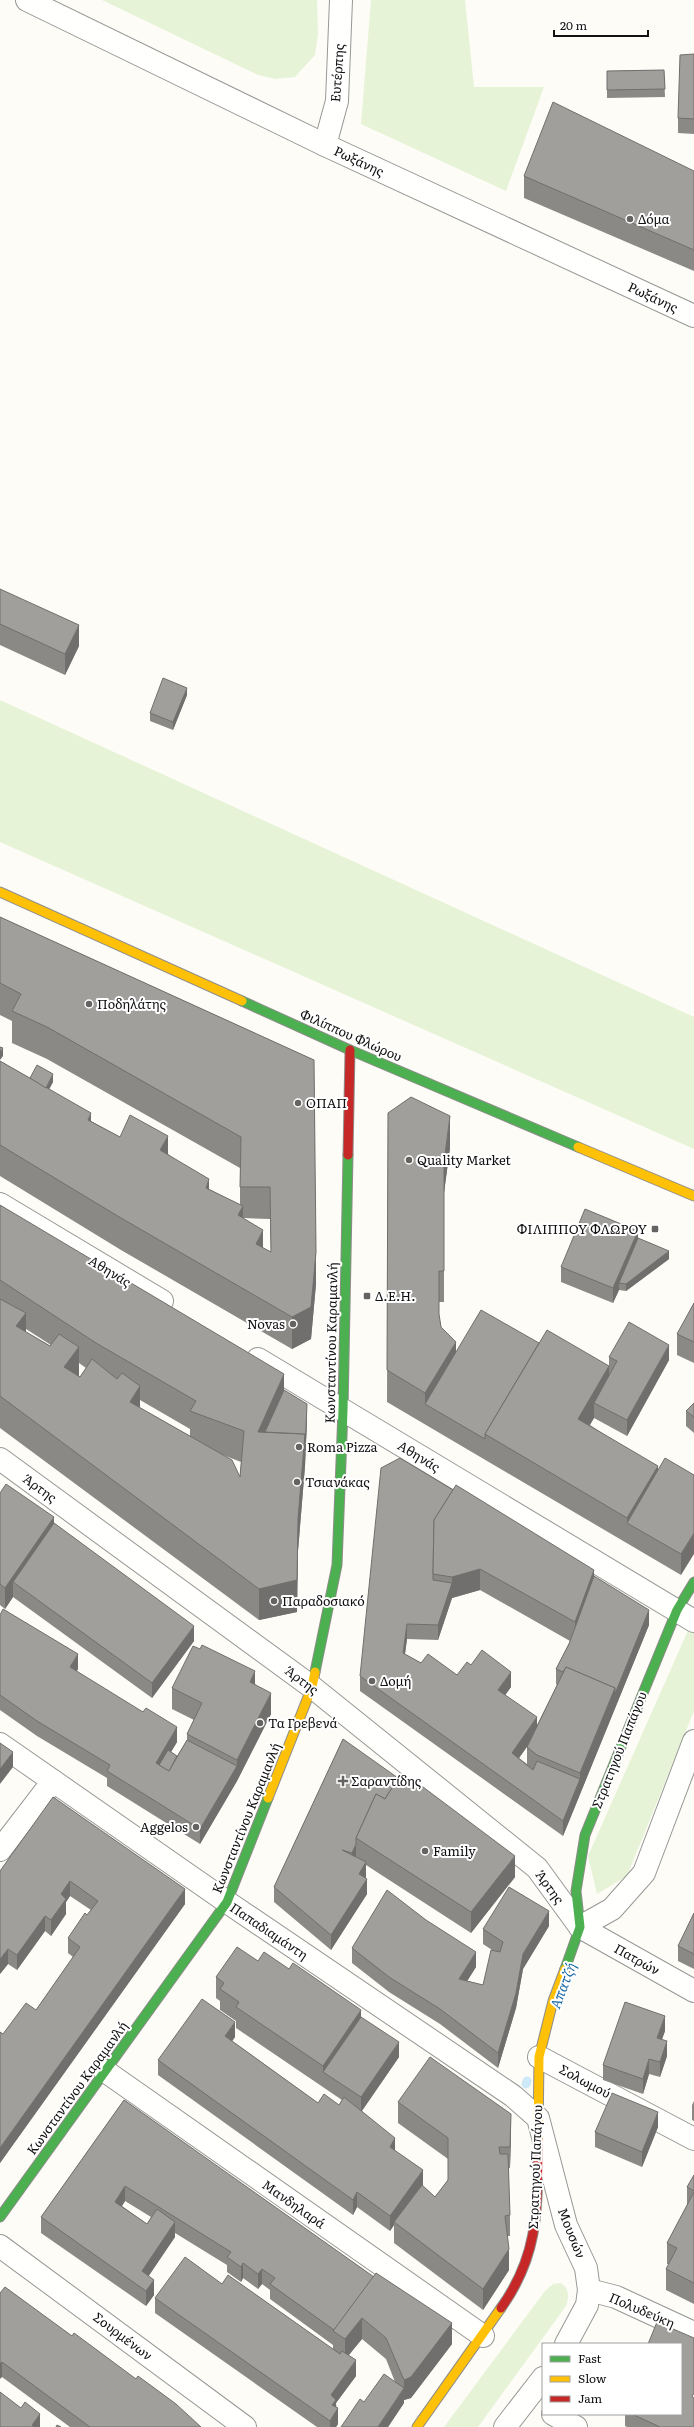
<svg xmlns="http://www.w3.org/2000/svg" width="694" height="2427" font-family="Literata,serif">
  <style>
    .green { fill: #e7f3d7 }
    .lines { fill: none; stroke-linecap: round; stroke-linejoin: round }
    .stream { stroke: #cde8f7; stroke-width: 9 }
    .street-casing { stroke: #979795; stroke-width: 24 }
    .fast-casing { stroke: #8e8d8b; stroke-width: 11 }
    .slow-casing { stroke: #8e8d8b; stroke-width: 11 }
    .jam-casing { stroke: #8e8d8b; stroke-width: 11 }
    .street { stroke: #fffffe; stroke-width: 22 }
    .fast { stroke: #4caf50; stroke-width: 9 }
    .slow { stroke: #ffc107; stroke-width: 9 }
    .jam { stroke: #c62828; stroke-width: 9 }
    .wall { fill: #8a8986; fill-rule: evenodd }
    .shaded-wall { fill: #716f6d }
    .building { fill: #a19f9c; stroke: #716f6d }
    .poi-dot { fill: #646362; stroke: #fff; stroke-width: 1.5 }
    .labels { text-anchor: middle; stroke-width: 4; stroke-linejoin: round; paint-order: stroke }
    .street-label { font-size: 13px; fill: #111; stroke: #fff }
    .poi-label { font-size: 13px; fill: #111; stroke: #fff; text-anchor: start }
    .water-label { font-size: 14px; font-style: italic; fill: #1768a6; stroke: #fff }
  </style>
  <rect width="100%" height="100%" fill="#fdfcf7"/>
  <g class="green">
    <polygon points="102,0 317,0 318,34 315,55 295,77 276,79 258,75"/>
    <polygon points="371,0 465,0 474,87 544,87 506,191 361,124"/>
    <polygon points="0,700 694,1017 694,1149 0,842"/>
    <polygon points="694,1617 694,1711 627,1876 597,1894 588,1856"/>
    <path d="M560 2283C570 2288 569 2297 566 2306L478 2427H444L545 2291 553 2284Z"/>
  </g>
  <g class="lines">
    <polyline class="stream" points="526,2084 527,2081"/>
    <g class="street-casing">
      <g id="street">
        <polyline points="27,0 325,145 694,316"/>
        <polyline points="325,145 337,101 341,0"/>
        <polyline points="0,1204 162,1301"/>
        <polyline points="258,1359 694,1621"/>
        <polyline points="0,1459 312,1687 537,1868 580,1927 694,1991"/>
        <polyline points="0,1744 227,1902 513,2096 538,2118 566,2225 586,2268 589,2290 587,2305 566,2344"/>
        <polyline points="0,1850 53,1781"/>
        <polyline points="580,1927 612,1909 644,1873 694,1741"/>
        <polyline points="539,2057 694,2139"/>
        <polyline points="105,2071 483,2336"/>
        <polyline points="0,2246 245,2427"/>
        <polyline points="589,2290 616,2297 694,2333"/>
        <polyline points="553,2414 576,2427"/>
        <polyline points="505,2427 543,2378"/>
      </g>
    </g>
    <g class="fast-casing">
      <g id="fast">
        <polyline points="242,1001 350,1050 578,1147"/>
        <polyline points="315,1672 337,1565 343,1410 348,1155"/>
        <polyline points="565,1969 580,1927 576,1891 585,1835 677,1610 694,1582"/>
        <polyline points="0,2217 227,1902 268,1798"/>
      </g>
    </g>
    <g class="slow-casing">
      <g id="slow">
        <polyline points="0,892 242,1001"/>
        <polyline points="578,1147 694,1196"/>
        <polyline points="268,1798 312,1687 315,1672"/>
        <polyline points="538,2139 539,2057 553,2001 565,1969"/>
        <polyline points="417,2427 501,2308"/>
      </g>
    </g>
    <g class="jam-casing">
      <g id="jam">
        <polyline points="348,1155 350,1050"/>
        <path d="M501 2308C541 2252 537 2204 538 2139"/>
      </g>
    </g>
    <use href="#street" class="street"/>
    <use href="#fast" class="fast"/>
    <use href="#slow" class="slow"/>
    <use href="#jam" class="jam"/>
  </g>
  <g class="wall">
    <polygon points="694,54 694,134 678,133 678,118"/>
    <polygon points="664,70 665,97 607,98 607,71"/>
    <polygon points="694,171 694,271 524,198 524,176"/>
    <polygon points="0,589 79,646 65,675 0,645"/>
    <polygon points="187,695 173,730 150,721 150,713"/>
    <path d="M0 917 314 1060 316 1284 311 1339 292 1349 121 1250 0 1176V1061L30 1078 53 1082 49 1089 91 1121 120 1137 168 1154 209 1189 240 1205V1168L47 1059 12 1043V1021L0 1015ZM243 1218 270 1219 271 1252 263 1248Z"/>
    <polygon points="388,1113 450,1148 444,1192 444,1302 439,1302 439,1314 441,1327 456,1352 539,1343 609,1366 609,1357 669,1360 627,1436 594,1418 590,1425 658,1470 694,1475 681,1575 387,1402"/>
    <path d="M0 1205 284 1390 307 1419 305 1466 298 1551 297 1612 259 1620 0 1428ZM26 1329 51 1345 50 1346 26 1332ZM79 1363 86 1368 80 1377 79 1376ZM140 1400 190 1429V1436L140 1408ZM223 1455 241 1462 240 1477Z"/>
    <polygon points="638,1238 669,1259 626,1291 619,1290 613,1303 561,1282 561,1267"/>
    <polygon points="694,1303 694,1363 677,1355 677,1334"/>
    <polygon points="694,1403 694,1433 686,1426 686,1411"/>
    <path d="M453 1490 594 1576 649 1625 563 1836 360 1691V1676ZM480 1590 570 1641 556 1669V1684L557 1685 537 1725 505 1695 511 1687 471 1665 457 1675 421 1663 405 1654 407 1639 438 1640 452 1598ZM527 1747V1764L519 1758Z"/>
    <polygon points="0,1493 54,1523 194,1641 152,1698 13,1597 5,1609 0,1605"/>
    <polygon points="0,1615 78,1669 76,1671 177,1742 171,1752 177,1756 187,1740 187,1734 194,1720 172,1709 172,1688 255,1684 271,1714 237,1781 200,1844 107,1786 107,1778 37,1736 0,1710"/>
    <polygon points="343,1739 515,1877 471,1933 366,1865 365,1878 367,1894 331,1950 274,1902 274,1887"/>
    <polygon points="53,1797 185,1904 0,2163 0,2032 3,2034 36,2010 73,1957 68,1953 68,1938 91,1910 70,1896 66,1902 66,1914 51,1936 45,1931 17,1970 8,1964 0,1974"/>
    <polygon points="694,1913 694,1969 678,1961 678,1946"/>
    <polygon points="549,1926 523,1969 516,2008 498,2068 440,2024 389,1992 352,1963 352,1948 476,1967 467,1981 483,1985 492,1950 483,1944 483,1929"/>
    <polygon points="258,1961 289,1969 361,2017 399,2057 362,2111 395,2150 423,2186 435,2197 448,2180 448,2159 398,2123 398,2102 511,2135 510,2168 508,2168 510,2215 510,2236 507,2236 509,2270 483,2310 394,2243 394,2225 390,2231 357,2207 353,2215 158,2075 158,2060 235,2037 232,2041 318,2103 339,2105 342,2100 236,2028 236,2021 220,2010 220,2001 216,1998 216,1977"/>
    <polygon points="665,2031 662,2039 667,2056 660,2077 649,2074 643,2094 603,2080 603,2065"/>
    <path d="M124 2100 452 2344 411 2398 404 2400V2403L388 2427H341L364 2402 395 2382 386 2359 362 2339 348 2355 356 2376 336 2403 338 2424 336 2427H317L155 2313V2298L222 2284 333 2349V2345L270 2299V2290L262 2284 258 2289 243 2278 241 2282 227 2272V2265L175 2233V2237L148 2276 154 2295 146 2306 41 2233V2217ZM125 2201 151 2217 147 2224 122 2206Z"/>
    <polygon points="694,2101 694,2121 692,2120 692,2105"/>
    <polygon points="658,2127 642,2167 595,2147 595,2132"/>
    <polygon points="694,2175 694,2304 666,2290 666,2269 669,2264 667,2264 667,2243 687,2205 687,2187"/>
    <polygon points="0,2293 72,2336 201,2427 70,2427 2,2377"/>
    <polygon points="625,2414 681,2414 694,2427 627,2427 625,2426"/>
  </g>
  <g class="shaded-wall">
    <polygon points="79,625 79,646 65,675 65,654"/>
    <polygon points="187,688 187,695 173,730 173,722"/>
    <polygon points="3,1048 3,1056 0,1060 0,1052"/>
    <polygon points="53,1074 53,1082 36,1114 36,1106"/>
    <polygon points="91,1113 91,1145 88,1120"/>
    <polygon points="450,1116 450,1148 444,1193 444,1162"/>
    <polygon points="168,1136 168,1167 160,1150"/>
    <polygon points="209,1179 209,1211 206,1188"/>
    <polygon points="243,1206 243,1238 238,1215"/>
    <polygon points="263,1230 263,1262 256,1244"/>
    <polygon points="638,1231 638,1246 619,1283 619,1290 613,1303 613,1288"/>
    <polygon points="669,1251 669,1259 626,1291 626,1284"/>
    <polygon points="316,1252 316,1284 311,1339 292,1349 292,1317"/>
    <polygon points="26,1313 26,1345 16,1326"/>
    <polygon points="456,1342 456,1373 425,1404 425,1425 425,1393"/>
    <polygon points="669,1345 669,1360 627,1436 627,1420"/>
    <polygon points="79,1347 79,1379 64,1367"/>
    <polygon points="609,1366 609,1392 594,1403 594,1418 578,1444 578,1419"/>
    <polygon points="284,1374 284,1405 258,1449 258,1432"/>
    <polygon points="140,1386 140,1417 130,1402"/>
    <polygon points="307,1404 307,1419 305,1466 298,1551 297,1612 259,1620 259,1589 298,1519"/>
    <polygon points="658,1466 658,1491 627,1523 627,1518"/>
    <polygon points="54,1517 54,1538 13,1582 13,1597 5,1609 5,1588"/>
    <polygon points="694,1533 694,1554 681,1575 681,1554"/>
    <polygon points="480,1569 480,1590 452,1598 438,1640 438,1625 452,1583 452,1577"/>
    <polygon points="594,1570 594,1591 575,1643 575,1622"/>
    <polygon points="649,1610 649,1625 563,1836 563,1821 580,1779 580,1773 615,1688"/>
    <polygon points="407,1624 407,1639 403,1668 403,1653"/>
    <polygon points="194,1626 194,1641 152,1698 152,1683"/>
    <polygon points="78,1654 78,1669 70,1682 70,1667"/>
    <polygon points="255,1671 255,1692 250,1682"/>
    <polygon points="511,1672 511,1687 498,1705 498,1690"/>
    <polygon points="271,1693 271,1714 237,1781 200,1844 200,1829 237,1766 237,1760"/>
    <polygon points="537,1717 537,1732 512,1768 512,1753"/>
    <polygon points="177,1727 177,1742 159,1772 156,1763"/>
    <polygon points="13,1752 13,1767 0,1784 0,1769"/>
    <polygon points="356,1844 356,1859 352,1868 352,1853"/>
    <polygon points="515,1856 515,1877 471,1933 471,1912"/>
    <polygon points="366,1862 366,1877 359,1889 359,1874"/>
    <polygon points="367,1879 367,1894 331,1950 331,1935"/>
    <polygon points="70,1881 70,1896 66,1902 66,1914 51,1936 51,1920 61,1894"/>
    <polygon points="185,1889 185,1904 0,2163 0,2148"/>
    <polygon points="549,1911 549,1926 523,1969 516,2008 498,2068 498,2053 523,1954"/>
    <polygon points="45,1916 45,1931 17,1970 17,1955"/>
    <polygon points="8,1949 8,1964 0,1974 0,1959"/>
    <polygon points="476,1952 476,1967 459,1994 459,1979"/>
    <polygon points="361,2010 361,2032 323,2072 323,2087 323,2066"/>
    <polygon points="665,2016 665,2031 657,2053 657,2038"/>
    <polygon points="235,2022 235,2037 225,2051 225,2036"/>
    <polygon points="667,2041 667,2056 660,2077 660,2062"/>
    <polygon points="399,2042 399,2057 361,2112 361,2097"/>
    <polygon points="649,2059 649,2074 643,2094 643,2079"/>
    <polygon points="658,2112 658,2127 642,2167 642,2152"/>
    <polygon points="511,2114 511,2135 510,2168 510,2147"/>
    <polygon points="395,2138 395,2153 390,2147"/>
    <polygon points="423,2170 423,2186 394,2222 394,2225 390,2231 390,2216"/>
    <polygon points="125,2186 125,2201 115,2217 115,2202"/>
    <polygon points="357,2192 357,2207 353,2215 353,2200"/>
    <polygon points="175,2222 175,2237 142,2286 142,2271"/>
    <polygon points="509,2249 509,2270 483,2310 483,2289"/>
    <polygon points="243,2263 243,2278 241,2282 241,2267"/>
    <polygon points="262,2269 262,2284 258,2289 258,2274"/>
    <polygon points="154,2280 154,2295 146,2306 146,2291"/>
    <polygon points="362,2318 362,2339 345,2360 345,2339"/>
    <polygon points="452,2323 452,2344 411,2398 404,2400 404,2403 388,2427 378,2427 404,2389 404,2380"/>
    <polygon points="356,2360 356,2376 336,2403 336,2411 338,2408 338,2424 336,2427 330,2427 331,2395"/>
    <polygon points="2,2362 2,2377 0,2379 0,2364"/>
    <polygon points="40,2414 40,2427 32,2427 32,2425"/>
  </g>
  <g class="building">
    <polygon points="694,54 694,119 678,118 680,55"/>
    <polygon points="664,70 665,89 607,90 607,71"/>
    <polygon points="553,102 694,171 694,250 524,176"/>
    <polygon points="0,589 79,625 65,654 0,624"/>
    <polygon points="163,678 187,688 173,722 150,713"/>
    <polygon points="0,917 314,1060 316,1252 311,1307 292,1317 121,1218 0,1145 0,1061 91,1113 88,1120 120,1137 130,1115 168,1136 160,1150 209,1179 206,1188 243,1206 238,1215 263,1230 256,1244 271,1252 270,1187 240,1187 241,1137 47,1027 12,1011 21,994 0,983"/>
    <polygon points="0,1047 3,1048 0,1052"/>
    <polygon points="37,1065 53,1074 46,1088 30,1078"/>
    <polygon points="411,1097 450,1116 444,1162 444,1271 439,1271 439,1314 441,1327 456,1342 425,1393 387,1370 388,1113"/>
    <polygon points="0,1205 284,1374 258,1432 305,1434 298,1519 297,1580 259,1589 0,1396 0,1299 26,1313 16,1326 50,1346 59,1334 79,1347 64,1367 80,1377 92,1359 117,1379 122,1373 140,1386 130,1402 232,1460 240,1477 244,1431 190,1411 196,1401 96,1343 0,1280"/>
    <polygon points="585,1209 638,1231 613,1288 561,1267"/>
    <polygon points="638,1238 669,1251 626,1284 619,1283"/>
    <polygon points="694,1303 694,1342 677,1334"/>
    <polygon points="481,1310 539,1343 485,1434 485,1439 425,1404"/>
    <polygon points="629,1322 669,1345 627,1420 594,1403 617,1361 609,1357"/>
    <polygon points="547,1330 609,1366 578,1419 658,1466 627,1518 485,1434"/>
    <polygon points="284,1390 307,1404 305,1451 305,1434 265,1432"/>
    <polygon points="694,1403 694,1417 686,1411"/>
    <polygon points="400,1458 453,1490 434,1520 433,1574 433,1580 452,1583 438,1625 407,1624 403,1653 421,1663 428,1654 457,1675 467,1662 471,1665 482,1650 511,1672 498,1690 537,1717 512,1753 533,1770 537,1761 580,1779 563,1821 360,1676 381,1468"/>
    <polygon points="665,1458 694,1475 694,1533 681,1554 627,1523"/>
    <polygon points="6,1484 54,1517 5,1588 0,1584 0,1493"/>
    <polygon points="456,1485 594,1570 575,1622 480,1569 452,1577 433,1574 434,1520"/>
    <polygon points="54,1523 194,1626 152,1683 13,1582"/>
    <polygon points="594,1576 649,1610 615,1694 615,1688 566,1667 563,1672 556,1669 569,1644"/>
    <polygon points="3,1609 78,1654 70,1667 143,1712 146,1708 177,1727 156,1763 169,1771 187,1740 237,1766 200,1829 107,1771 110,1765 37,1721 0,1695 0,1615"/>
    <polygon points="202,1645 255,1671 250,1682 271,1693 237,1760 187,1734 202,1703 172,1688 193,1646 200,1649"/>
    <polygon points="566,1667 615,1688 580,1773 537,1755 527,1747"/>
    <polygon points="343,1739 398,1778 385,1799 376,1794 356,1838 356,1844 352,1853 342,1850 366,1862 359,1874 367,1879 331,1935 274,1887"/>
    <polygon points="0,1743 13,1752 0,1769"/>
    <polygon points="168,1750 177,1756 169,1771 159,1765"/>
    <polygon points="399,1777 411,1786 415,1781 515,1856 471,1912 356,1838 376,1794 385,1799"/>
    <polygon points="53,1797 185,1889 0,2148 0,2032 3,2034 26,2003 36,2010 80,1947 68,1938 85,1913 87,1915 98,1901 70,1881 61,1894 66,1899 51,1920 45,1916 17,1955 8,1949 0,1959 0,1871"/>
    <polygon points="509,1887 549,1911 523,1954 516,1993 498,2053 440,2009 389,1977 352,1948 387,1890 426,1920 476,1952 459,1979 483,1985 491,1950 500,1952 503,1942 483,1929"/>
    <polygon points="694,1913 694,1954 678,1946"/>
    <polygon points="237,1947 258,1961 264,1952 289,1969 293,1963 361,2010 323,2066 236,2007 239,2002 220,1989 224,1983 216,1977"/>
    <polygon points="202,1999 235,2022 225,2036 318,2103 324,2094 339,2105 344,2097 395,2138 390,2147 423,2170 390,2216 357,2192 353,2200 158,2060"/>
    <polygon points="625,2002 665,2016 657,2038 667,2041 660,2062 649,2059 643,2079 603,2065"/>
    <polygon points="361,2017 399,2042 361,2097 323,2072"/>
    <polygon points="430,2057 511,2114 510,2147 499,2147 500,2154 508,2154 510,2215 505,2216 509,2249 483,2289 394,2222 422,2185 435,2197 448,2180 448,2138 398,2102"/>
    <polygon points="612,2093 658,2112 642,2152 595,2132"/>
    <polygon points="124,2100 374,2277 334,2330 270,2284 275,2278 262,2269 258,2274 243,2263 241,2267 227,2257 231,2252 125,2186 115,2202 147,2224 157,2209 175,2222 142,2271 154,2280 146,2291 41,2217"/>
    <polygon points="694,2175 694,2191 687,2187"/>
    <polygon points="694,2192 694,2283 666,2269 677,2248 667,2243"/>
    <polygon points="185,2257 222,2284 228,2275 340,2354 342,2351 356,2360 331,2395 336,2400 332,2405 338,2408 330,2421 155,2298"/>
    <polygon points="376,2273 452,2323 411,2377 404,2380 386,2338 362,2318 345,2339 333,2331"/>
    <polygon points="5,2287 72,2336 74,2333 136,2379 138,2376 176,2404 201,2427 90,2427 2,2362 0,2364 0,2293"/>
    <polygon points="657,2322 694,2338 694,2393 692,2397 694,2398 694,2427 660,2427 632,2414 681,2414 681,2344 648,2344"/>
    <polygon points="384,2374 404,2388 378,2427 341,2427 360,2399 364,2402"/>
    <polygon points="0,2392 21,2408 25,2402 40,2414 32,2425 34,2427 0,2427"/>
    <polygon points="57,2425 61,2427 56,2427"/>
  </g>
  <g class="poi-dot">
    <circle cx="630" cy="219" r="4"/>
    <circle cx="89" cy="1004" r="4"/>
    <circle cx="298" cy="1103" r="4"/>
    <circle cx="409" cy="1160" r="4"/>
    <rect x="651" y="1225" width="8" height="8" rx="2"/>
    <rect x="363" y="1292" width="8" height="8" rx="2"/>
    <circle cx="293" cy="1324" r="4"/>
    <circle cx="299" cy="1447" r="4"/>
    <circle cx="297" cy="1482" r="4"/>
    <circle cx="274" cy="1601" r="4"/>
    <circle cx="372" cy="1681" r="4"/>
    <circle cx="260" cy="1723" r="4"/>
    <path d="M341 1775h4v4h4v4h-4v4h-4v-4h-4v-4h4z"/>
    <circle cx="196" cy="1827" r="4"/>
    <circle cx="425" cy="1851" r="4"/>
  </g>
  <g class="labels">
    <g class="street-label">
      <text transform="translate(337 73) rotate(-86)" y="5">Ευτέρπης</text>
      <text transform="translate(359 161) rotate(25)" y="5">Ρωξάνης</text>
      <text transform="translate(653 297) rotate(25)" y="5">Ρωξάνης</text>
      <text transform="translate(351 1035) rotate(24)" y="5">Φιλίππου Φλώρου</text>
      <text transform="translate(110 1271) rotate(31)" y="5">Αθηνάς</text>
      <text transform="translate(331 1343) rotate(-89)" y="5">Κωνσταντίνου Καραμανλή</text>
      <text transform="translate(419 1456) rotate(31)" y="5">Αθηνάς</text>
      <text transform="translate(40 1488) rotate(36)" y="5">Άρτης</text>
      <text transform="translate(302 1680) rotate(37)" y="5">Άρτης</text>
      <text transform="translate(619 1750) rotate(-68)" y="5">Στρατηγού Παπάγου</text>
      <text transform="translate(246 1818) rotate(-68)" y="5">Κωνσταντίνου Καραμανλή</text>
      <text transform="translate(550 1887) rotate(54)" y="5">Άρτης</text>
      <text transform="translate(269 1931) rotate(34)" y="5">Παπαδιαμάντη</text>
      <text transform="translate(637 1959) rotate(29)" y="5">Πατρών</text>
      <text transform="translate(585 2081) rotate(28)" y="5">Σολωμού</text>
      <text transform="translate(77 2088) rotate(-54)" y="5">Κωνσταντίνου Καραμανλή</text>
      <text transform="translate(535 2167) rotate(-88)" y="5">Στρατηγού Παπάγου</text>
      <text transform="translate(294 2204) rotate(35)" y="5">Μανδηλαρά</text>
      <text transform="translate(572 2233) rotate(68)" y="5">Μουσών</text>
      <text transform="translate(642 2310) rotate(23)" y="5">Πολυδεύκη</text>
      <text transform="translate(123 2336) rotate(37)" y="5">Σουρμένων</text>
    </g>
    <g class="poi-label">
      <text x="638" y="224">Δόμα</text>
      <text x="97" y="1009">Ποδηλάτης</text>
      <text x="306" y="1108">ΟΠΑΠ</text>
      <text x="417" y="1165">Quality Market</text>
      <text x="647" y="1234" text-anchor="end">ΦΙΛΙΠΠΟΥ ΦΛΩΡΟΥ</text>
      <text x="375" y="1301">Δ.Ε.Η.</text>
      <text x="285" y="1329" text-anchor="end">Novas</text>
      <text x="307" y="1452">Roma Pizza</text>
      <text x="305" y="1487">Τσιανάκας</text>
      <text x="282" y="1606">Παραδοσιακό</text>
      <text x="380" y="1686">Δομή</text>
      <text x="268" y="1728">Τα Γρεβενά</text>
      <text x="351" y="1786">Σαραντίδης</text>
      <text x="188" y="1832" text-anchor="end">Aggelos</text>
      <text x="433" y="1856">Family</text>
    </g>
    <g class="water-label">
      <text transform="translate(563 1986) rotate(-69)" y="5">Απατζή</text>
    </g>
  </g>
  <rect x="542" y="2343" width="140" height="72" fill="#ffffff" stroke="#a0a0a0"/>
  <rect x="550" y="2356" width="20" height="6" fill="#4caf50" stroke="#a0a0a0"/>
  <text x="578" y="2363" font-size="12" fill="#111111">Fast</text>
  <rect x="550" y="2376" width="20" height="6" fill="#ffc107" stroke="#a0a0a0"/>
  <text x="578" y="2383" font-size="12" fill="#111111">Slow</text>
  <rect x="550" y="2396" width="20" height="6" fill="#c62828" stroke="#a0a0a0"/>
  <text x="578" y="2403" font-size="12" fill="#111111">Jam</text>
  <path d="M554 30v6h94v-6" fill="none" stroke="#111111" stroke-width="2"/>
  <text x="560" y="30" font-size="12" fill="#111111" stroke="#ffffff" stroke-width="3" paint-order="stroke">20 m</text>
</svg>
